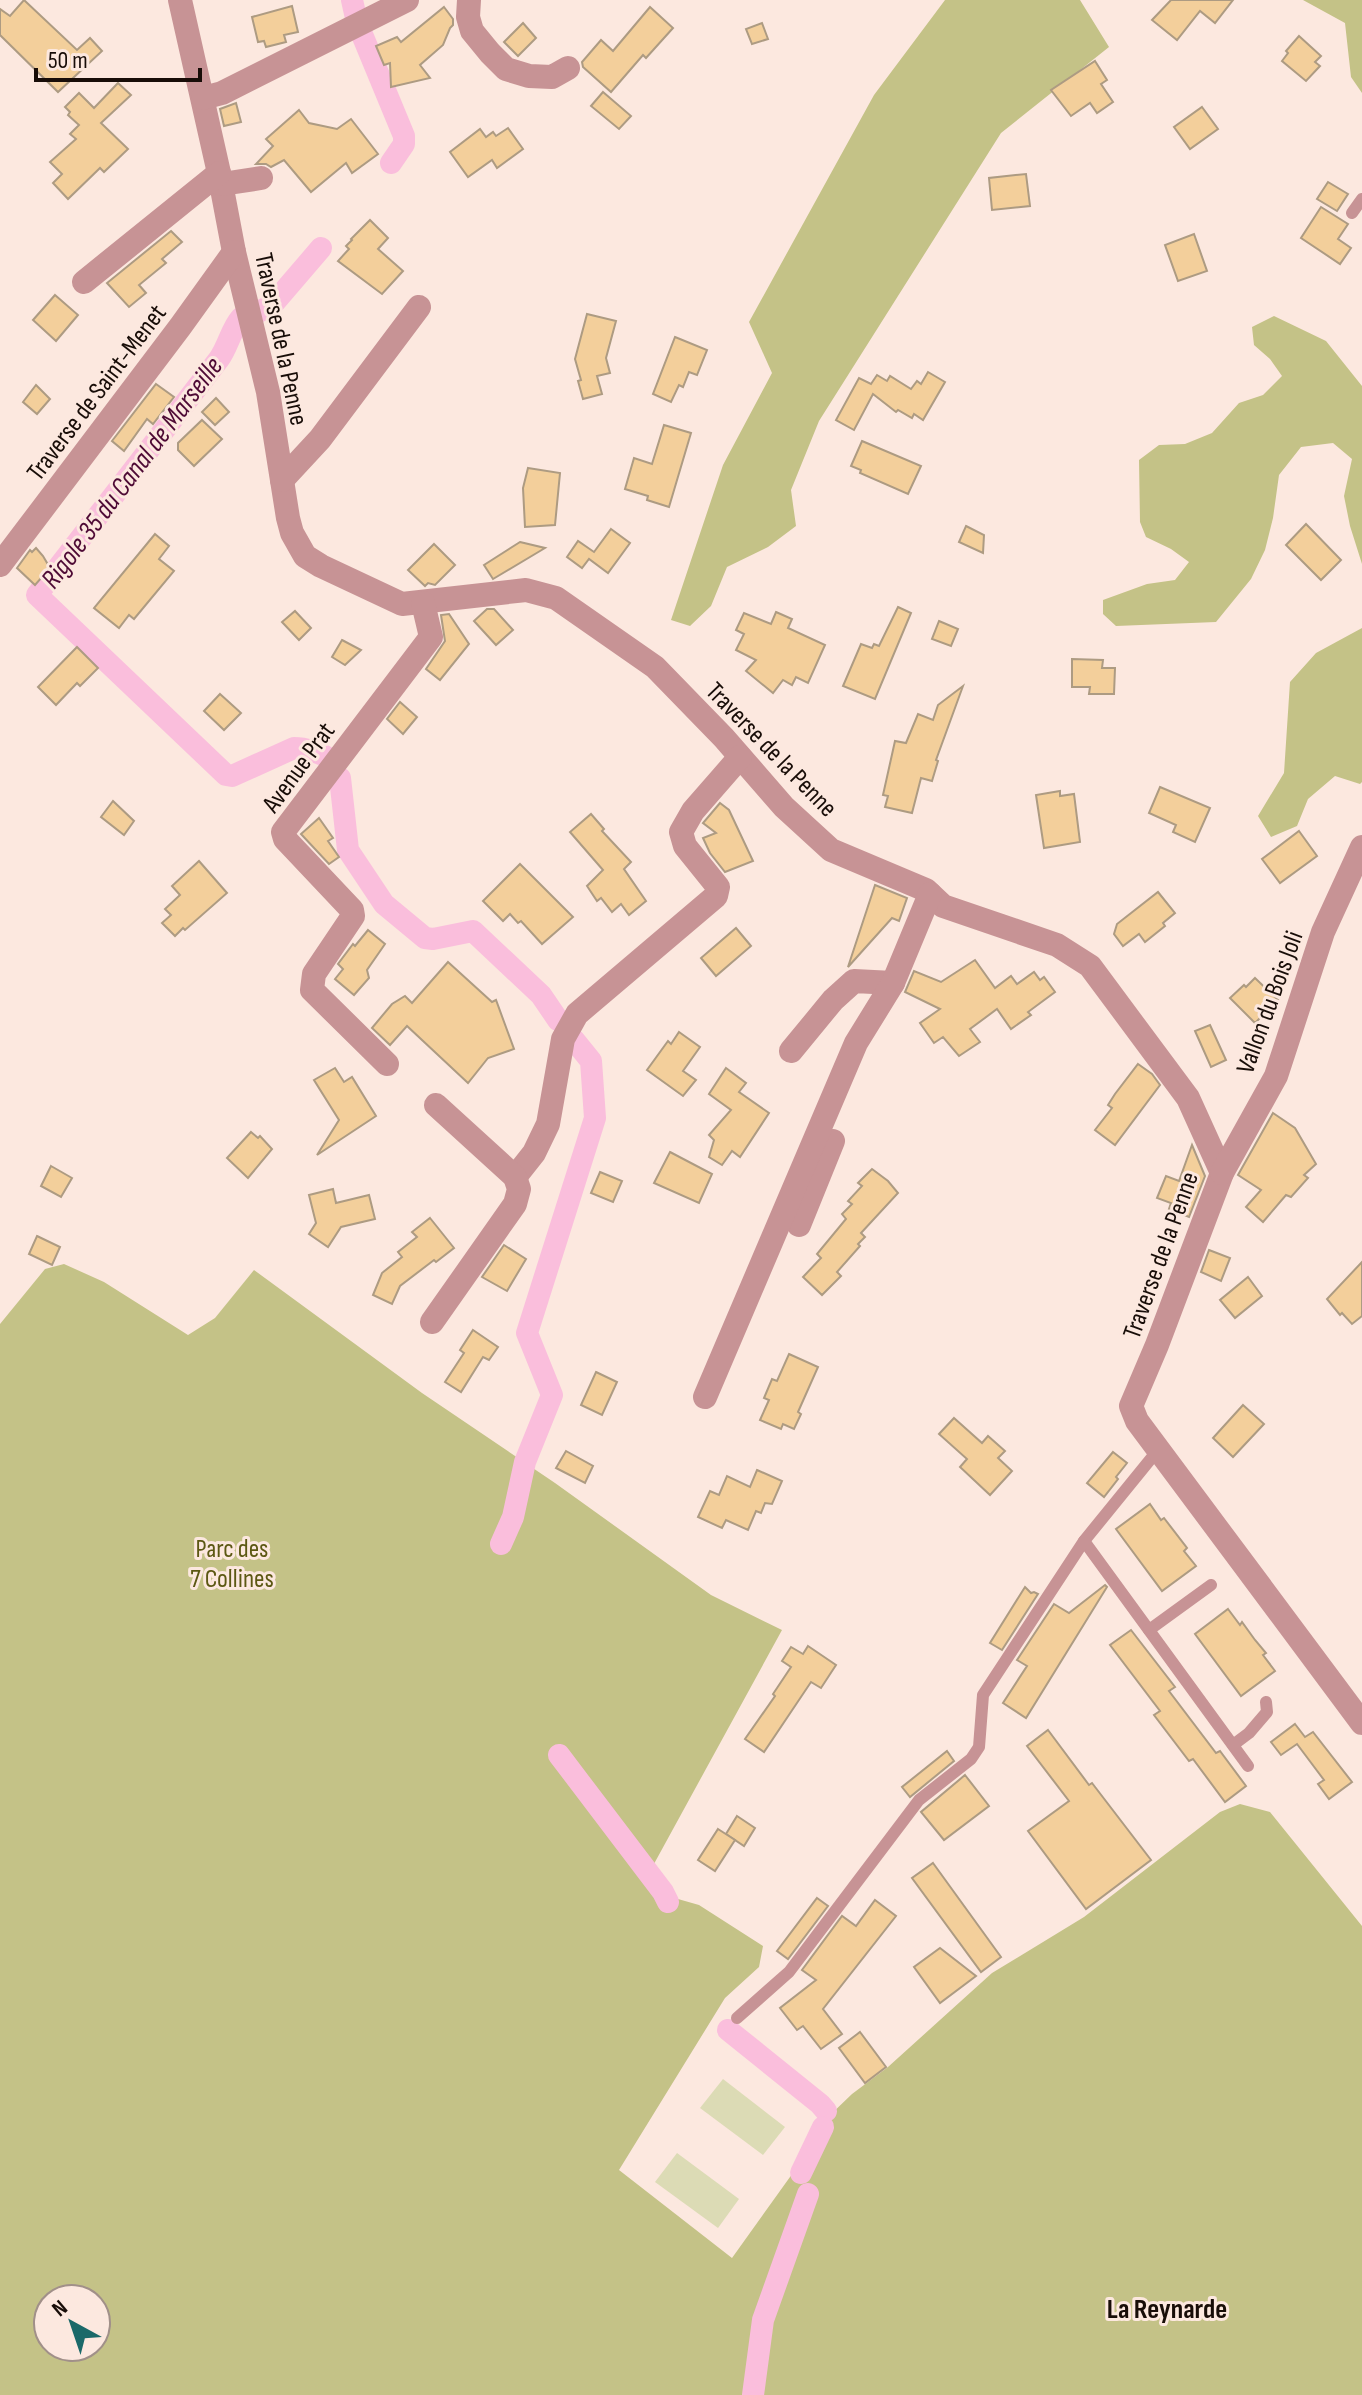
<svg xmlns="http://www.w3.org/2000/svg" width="1362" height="2395" font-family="'Sofia Sans Condensed',sans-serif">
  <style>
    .green { fill: #dcdbb5 }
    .forest { fill: #c4c287; fill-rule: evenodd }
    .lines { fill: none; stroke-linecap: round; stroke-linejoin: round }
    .canal { stroke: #fabedc; stroke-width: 22 }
    .building { fill: #f3cf9b; stroke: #ad9b82; stroke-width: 2 }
    .service { stroke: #c79395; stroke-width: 12 }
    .minor { stroke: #c79395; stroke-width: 24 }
    .labels { text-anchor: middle; stroke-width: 6; stroke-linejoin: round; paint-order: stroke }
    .street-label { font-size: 26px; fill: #180d08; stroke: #fce8df }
    .park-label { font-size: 26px; fill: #5c5813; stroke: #fce8df }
    .water-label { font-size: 28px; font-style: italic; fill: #4e0a35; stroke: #fce8df }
    .neighbourhood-label { font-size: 28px; font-weight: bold; fill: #180d08; stroke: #fce8df }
  </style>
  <rect width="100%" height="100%" fill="#fce8df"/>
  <g class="green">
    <polygon points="723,2079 785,2127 763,2155 700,2108"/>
    <polygon points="677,2153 739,2199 718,2228 655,2182"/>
  </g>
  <g class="forest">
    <polygon points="945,0 1080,0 1109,47 1001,133 819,421 791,490 796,526 768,547 727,567 711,606 690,626 671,620 723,465 772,373 749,322 874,95"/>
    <polygon points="1303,0 1362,0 1362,93 1351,77 1345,23"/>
    <polygon points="1274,316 1326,341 1362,386 1362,564 1350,526 1344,496 1352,459 1333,443 1301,447 1279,475 1273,518 1265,550 1251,579 1216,622 1116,626 1103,614 1103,600 1147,584 1175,580 1189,562 1171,549 1146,537 1140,522 1139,460 1159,445 1185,444 1212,433 1239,403 1263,395 1282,376 1270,359 1254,345 1252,327"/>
    <polygon points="1362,628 1362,782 1360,784 1335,776 1308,799 1297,826 1271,837 1258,816 1284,773 1290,682 1316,653"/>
    <path d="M64 1264 104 1282 188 1335 215 1318 254 1270 422 1393 555 1483 711 1595 782 1630 649 1873 657 1893 699 1905 763 1946 759 1967 725 1998 619 2170 732 2258 795 2170 826 2119 852 2094 888 2067 992 1973 1084 1917 1220 1812 1240 1804 1270 1812 1362 1926V2395H0V1324L45 1269ZM48 2299H96V2347H48Z"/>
  </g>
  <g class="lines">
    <g class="canal">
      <polyline points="352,0 356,18"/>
      <polyline points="361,32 404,136 404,144 391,163"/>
      <polyline points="255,314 273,304 321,248"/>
      <path d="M241 318C231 329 228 347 219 359L37 595 226 775 232 776 294 748C305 748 320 752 329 759"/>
      <polyline points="340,778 348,850 384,904 425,938 433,939 473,931 541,995 558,1020"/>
      <polyline points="501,1544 513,1517 525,1462 552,1395 527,1333 595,1118 591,1061 574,1040"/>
      <polyline points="559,1755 663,1892 668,1902"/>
      <polyline points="728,2030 820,2104 826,2111"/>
      <polyline points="801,2173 823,2127"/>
      <polyline points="753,2395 763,2320 808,2194"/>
    </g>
  </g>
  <g class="building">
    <polygon points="24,0 77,50 90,38 102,51 58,92 0,35 0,9 10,16"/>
    <polygon points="1171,0 1233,0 1215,23 1200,11 1177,40 1152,20"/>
    <polygon points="292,6 298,32 284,35 286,42 266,47 264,41 258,42 252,17"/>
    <polygon points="444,7 453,19 453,25 450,28 443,45 420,65 430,78 391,87 390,63 384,65 376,46 397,37 401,42"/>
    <polygon points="650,7 673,28 646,58 643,55 611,92 583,67 582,62 601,40 613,51"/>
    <polygon points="523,23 536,38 518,56 504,42"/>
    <polygon points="762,23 768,39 752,44 746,29"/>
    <polygon points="1299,36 1321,56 1315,62 1320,66 1306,81 1282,61 1288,53 1286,51"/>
    <polygon points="1095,61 1107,80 1101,84 1113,102 1097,113 1090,103 1071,116 1051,90"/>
    <polygon points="118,83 131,95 101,123 128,149 104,172 100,168 68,199 53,183 62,174 50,162 76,139 70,134 79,125 68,115 70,112 65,107 79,93 94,108"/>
    <polygon points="603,92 631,116 619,129 591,106"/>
    <polygon points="236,103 241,122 224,126 220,109"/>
    <polygon points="1202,107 1218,129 1190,149 1174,127"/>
    <polygon points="299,110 309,123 337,129 351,119 378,154 352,173 346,163 311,192 284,160 271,167 266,164 256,164 273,146 266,139"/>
    <polygon points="508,128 523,149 497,168 492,160 468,177 450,152 480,129 486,137 493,132 496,136"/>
    <polygon points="1026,174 1030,206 992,210 989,178"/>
    <polygon points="1328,182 1348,194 1337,211 1317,199"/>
    <polygon points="1321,207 1348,224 1338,239 1351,248 1340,264 1301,238"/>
    <polygon points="370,220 388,238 378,249 403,271 382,294 338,261 349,249 346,246 352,240 351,239"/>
    <polygon points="171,231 182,242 162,259 166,263 139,285 146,293 129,307 107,283"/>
    <polygon points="1194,234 1207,271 1178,281 1165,245"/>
    <polygon points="55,295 78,315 56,341 33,320"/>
    <polygon points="587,314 616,321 606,358 610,373 597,376 602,394 583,399 578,381 581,380 575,359"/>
    <polygon points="675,337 707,350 697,375 689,372 683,387 679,385 671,402 653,394"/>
    <polygon points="928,372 945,382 923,420 914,414 912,418 898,410 896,412 873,394 854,430 836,420 859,378 871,384 877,375 887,381 890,376 911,389 917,381 921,384"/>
    <polygon points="156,384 174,397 153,424 147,419 124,451 112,441"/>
    <polygon points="36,385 50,399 37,414 23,402"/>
    <polygon points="216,398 229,412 215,425 202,412"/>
    <polygon points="202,420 222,439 194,466 178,450 178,443"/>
    <polygon points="664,425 691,433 669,507 647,500 648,496 625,489 634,458 652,464"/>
    <polygon points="862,441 921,466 908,494 860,473 861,470 851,466"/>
    <polygon points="528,468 560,473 555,525 525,527 523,488"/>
    <polygon points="1306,524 1341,560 1321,580 1286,545"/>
    <polygon points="966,526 984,535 983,553 959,542"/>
    <polygon points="611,529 630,543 608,573 589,559 582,568 567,557 578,541 594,552"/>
    <polygon points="155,534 169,546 159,559 174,571 134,619 129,615 119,628 94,608"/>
    <polygon points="520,542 545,548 493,579 484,565"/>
    <polygon points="434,544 455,565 435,585 428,583 425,586 408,570"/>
    <polygon points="36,548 43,556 50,568 35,585 17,568 30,550 32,552"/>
    <polygon points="898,607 911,613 875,699 843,686 861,644 872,648 874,644 879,646"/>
    <polygon points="487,609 494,609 513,630 496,645 474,621"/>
    <polygon points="295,611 311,628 299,640 282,622"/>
    <polygon points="776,612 792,619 788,628 825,645 808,683 796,677 792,685 783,680 773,693 746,671 756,660 736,650 744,634 736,630 744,613 771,624"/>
    <polygon points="449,614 469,644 440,680 426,669 445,641 441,615"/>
    <polygon points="939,621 958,629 951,646 932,639"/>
    <polygon points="342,640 361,650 345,665 332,657"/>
    <polygon points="77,647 98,668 80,686 77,683 56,705 38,687"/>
    <polygon points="1072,659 1103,660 1102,668 1115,668 1114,694 1089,694 1090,687 1072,687"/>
    <polygon points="963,686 936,760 938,761 932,781 921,778 912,813 885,807 888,796 883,795 895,741 906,743 918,714 933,720 938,705"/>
    <polygon points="220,694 241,713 224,730 204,711"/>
    <polygon points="400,702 417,717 403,734 387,719"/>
    <polygon points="1160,787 1210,808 1195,842 1173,832 1176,825 1149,813"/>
    <polygon points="1060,791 1060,796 1074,794 1080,842 1044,848 1036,795"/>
    <polygon points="113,801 134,821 124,835 101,817"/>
    <polygon points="720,803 729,810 753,861 725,872 710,853 703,838 716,833 703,823"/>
    <polygon points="591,814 604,829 602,831 631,862 624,869 646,901 629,915 621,904 612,912 601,898 597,901 587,886 603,870 570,832"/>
    <polygon points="319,818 333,838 328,841 339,857 329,864 301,834"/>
    <polygon points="1299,831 1317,856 1280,883 1262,859"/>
    <polygon points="199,861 227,893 185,930 183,928 175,936 162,923 171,915 165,909 180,895 172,886"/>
    <polygon points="520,864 573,917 542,944 521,921 518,923 510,914 503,921 483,901"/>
    <polygon points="875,885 907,898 899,921 892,918 848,967"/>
    <polygon points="1158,892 1175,913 1163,923 1165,926 1145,942 1139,934 1123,946 1114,934 1117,924"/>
    <polygon points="736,928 751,946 716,976 701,958"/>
    <polygon points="368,930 385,944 367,970 369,978 354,995 335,979 343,969 338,964 353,944 355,946"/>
    <polygon points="975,960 995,988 1011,976 1017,984 1034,972 1040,980 1044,977 1055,992 1028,1012 1031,1015 1011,1029 997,1009 970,1029 980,1042 959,1056 943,1037 934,1043 920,1023 940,1009 905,992 914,971 941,982"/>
    <polygon points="448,962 492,1002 496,1000 514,1049 488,1058 468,1083 407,1026 390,1045 372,1028 392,1004 405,996 412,1003"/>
    <polygon points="1255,978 1278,1000 1255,1023 1230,998 1244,985 1246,987"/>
    <polygon points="1210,1025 1226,1060 1211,1067 1195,1031"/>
    <polygon points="679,1032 700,1047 683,1071 696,1080 683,1096 647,1070 668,1041 671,1044"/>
    <polygon points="1138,1064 1152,1074 1160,1085 1115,1145 1095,1130 1112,1108 1108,1105 1115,1094"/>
    <polygon points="335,1068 344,1082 352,1077 376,1116 317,1155 339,1120 314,1080"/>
    <polygon points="726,1068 746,1083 739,1092 769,1113 740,1157 732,1151 722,1165 709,1157 714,1140 709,1135 731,1110 709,1094"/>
    <polygon points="1273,1113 1295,1128 1316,1164 1304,1175 1308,1178 1291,1197 1286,1195 1263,1222 1246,1207 1261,1190 1238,1175"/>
    <polygon points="251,1132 258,1138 260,1136 272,1149 248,1178 227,1158"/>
    <polygon points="1192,1145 1205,1176 1189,1217 1169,1209 1171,1203 1157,1198 1166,1176 1179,1181"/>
    <polygon points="670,1152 712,1174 699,1203 654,1183"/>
    <polygon points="51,1166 72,1178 61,1197 41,1186"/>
    <polygon points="872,1169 888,1181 898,1193 861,1233 865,1237 858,1244 860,1246 837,1272 841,1276 822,1295 803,1277 821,1258 817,1254 846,1219 842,1214 852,1204 848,1201 862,1186 858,1183"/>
    <polygon points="600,1172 622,1181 613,1202 591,1193"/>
    <polygon points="333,1189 336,1203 369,1195 375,1219 341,1227 328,1247 309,1234 316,1223 309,1195"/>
    <polygon points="430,1218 454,1248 436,1262 434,1260 400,1286 392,1304 373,1295 382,1273 402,1257 398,1252 417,1237 412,1232"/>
    <polygon points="37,1236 60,1247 52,1265 29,1254"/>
    <polygon points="504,1245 526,1259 507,1291 482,1277"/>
    <polygon points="1209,1250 1230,1258 1221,1281 1201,1272"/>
    <polygon points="1362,1262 1362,1316 1352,1324 1342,1313 1340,1315 1327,1299"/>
    <polygon points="1248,1277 1262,1296 1235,1318 1220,1300"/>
    <polygon points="473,1330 498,1347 489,1360 483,1357 461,1392 445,1382 464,1353 460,1350"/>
    <polygon points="789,1354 818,1367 798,1412 801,1414 794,1429 783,1424 781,1429 760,1420 769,1400 764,1398 772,1379 777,1381"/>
    <polygon points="596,1372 617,1382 602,1415 581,1405"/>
    <polygon points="1243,1405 1264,1424 1233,1457 1213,1438"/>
    <polygon points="954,1418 982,1443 988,1436 1005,1451 998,1458 1012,1471 990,1495 960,1467 967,1459 939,1434"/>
    <polygon points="566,1451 593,1466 585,1483 556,1468"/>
    <polygon points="1113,1452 1127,1463 1116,1477 1118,1479 1104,1497 1087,1483"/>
    <polygon points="757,1470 782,1481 772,1504 765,1503 761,1513 756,1511 748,1530 726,1520 722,1528 698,1517 710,1491 719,1495 727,1476 750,1487"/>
    <polygon points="1150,1504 1161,1520 1164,1518 1187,1548 1184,1551 1196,1566 1162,1591 1116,1529"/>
    <polygon points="1105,1585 1107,1587 1026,1718 1003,1703 1027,1666 1017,1660 1054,1604 1069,1613"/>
    <polygon points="1025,1587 1031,1593 1034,1592 1038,1594 1002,1650 990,1643"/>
    <polygon points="1228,1609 1240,1625 1242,1622 1255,1640 1266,1653 1263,1655 1275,1671 1241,1696 1195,1634"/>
    <polygon points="1131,1630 1175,1687 1169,1691 1216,1753 1220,1751 1246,1786 1225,1802 1193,1759 1189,1761 1154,1715 1160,1711 1110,1645"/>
    <polygon points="808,1646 836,1665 821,1688 811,1682 764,1752 745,1739 775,1696 773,1694 791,1667 782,1661 791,1647 803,1654"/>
    <polygon points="1295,1724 1305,1737 1313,1732 1352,1782 1329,1799 1318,1784 1324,1780 1297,1744 1281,1755 1271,1742"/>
    <polygon points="1048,1730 1089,1785 1092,1783 1151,1860 1086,1909 1028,1831 1069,1801 1027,1746"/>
    <polygon points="947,1751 954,1761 910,1797 902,1787"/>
    <polygon points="965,1775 989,1806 944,1840 921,1812"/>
    <polygon points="737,1816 755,1828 744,1846 726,1834"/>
    <polygon points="718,1829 735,1840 715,1871 698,1860"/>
    <polygon points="933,1863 1001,1957 981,1972 912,1878"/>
    <polygon points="817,1898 828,1906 788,1959 777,1951"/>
    <polygon points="875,1900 896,1916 823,2009 842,2034 821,2049 803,2026 797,2030 780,2008 816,1980 802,1970 842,1916 856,1926"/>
    <polygon points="940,1948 976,1976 940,2003 914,1967"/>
    <polygon points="860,2032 886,2067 865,2083 839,2048"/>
  </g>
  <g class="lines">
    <g class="service">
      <polyline points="1352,213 1362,199"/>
      <polyline points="1084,1541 1248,1766"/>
      <polyline points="1149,1630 1211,1585"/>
      <polyline points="1233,1745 1249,1733 1267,1712 1266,1702"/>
      <polyline points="737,2018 789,1972 919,1800 971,1759 979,1747 983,1695 1084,1541 1158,1450"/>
    </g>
    <g class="minor">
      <polyline points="180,0 219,173 234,252 268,392 288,518 292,533 305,556 321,566 402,604 526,590 556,598 655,667 724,738 784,807 831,850 926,890 943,906 1057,945 1090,966 1188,1098 1222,1173 1157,1345 1131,1406 1137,1421 1362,1723"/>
      <polyline points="469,0 468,17 472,31 490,53 506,69 529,76 552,77 568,68"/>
      <polyline points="203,98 222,93 407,0"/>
      <polyline points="222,184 261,178"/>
      <polyline points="84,282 219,173"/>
      <polyline points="282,480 320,439 419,307"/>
      <polyline points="0,565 180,327 234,252"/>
      <polyline points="791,1051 833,1000 854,981 893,983"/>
      <polyline points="387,1064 312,990 314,974 353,916 352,910 285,839 283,832 431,637 423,603"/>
      <polyline points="1222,1173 1276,1076 1323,932 1362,847"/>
      <polyline points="515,1177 534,1153 548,1124 563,1039 577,1014 716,896 718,887 685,846 681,832 693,811 740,757"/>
      <polyline points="799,1225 833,1141"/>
      <polyline points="432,1322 515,1204 519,1189 515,1177 436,1105"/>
      <polyline points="705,1397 856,1043 893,983 930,894"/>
    </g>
  </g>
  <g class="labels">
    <g class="street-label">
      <text transform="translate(282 339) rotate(78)" y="9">Traverse de la Penne</text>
      <text transform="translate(96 392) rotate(-53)" y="9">Traverse de Saint-Menet</text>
      <text transform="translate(772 749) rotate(46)" y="9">Traverse de la Penne</text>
      <text transform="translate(298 767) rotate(-54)" y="9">Avenue Prat</text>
      <text transform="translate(1269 1002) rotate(-70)" y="9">Vallon du Bois Joli</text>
      <text transform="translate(1160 1255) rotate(-70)" y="9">Traverse de la Penne</text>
    </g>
    <g class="park-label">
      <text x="232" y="1557">Parc des<tspan x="232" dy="30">7 Collines</tspan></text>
    </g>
    <g class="water-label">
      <text transform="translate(131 472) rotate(-53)" y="10">Rigole 35 du Canal de Marseille</text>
    </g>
    <g class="neighbourhood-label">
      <text x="1167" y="2318">La Reynarde</text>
    </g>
  </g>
  <g transform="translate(72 2323) rotate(320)"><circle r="38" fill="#fce8df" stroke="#a19089" stroke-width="2"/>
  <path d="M0-6L14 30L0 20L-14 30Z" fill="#1b6969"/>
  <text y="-12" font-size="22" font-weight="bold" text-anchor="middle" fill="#180d08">N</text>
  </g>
  <path d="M36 68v12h164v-12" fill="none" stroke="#180d08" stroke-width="4"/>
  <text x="48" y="68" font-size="24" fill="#180d08" stroke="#fce8df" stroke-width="6" paint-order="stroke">50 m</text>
</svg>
